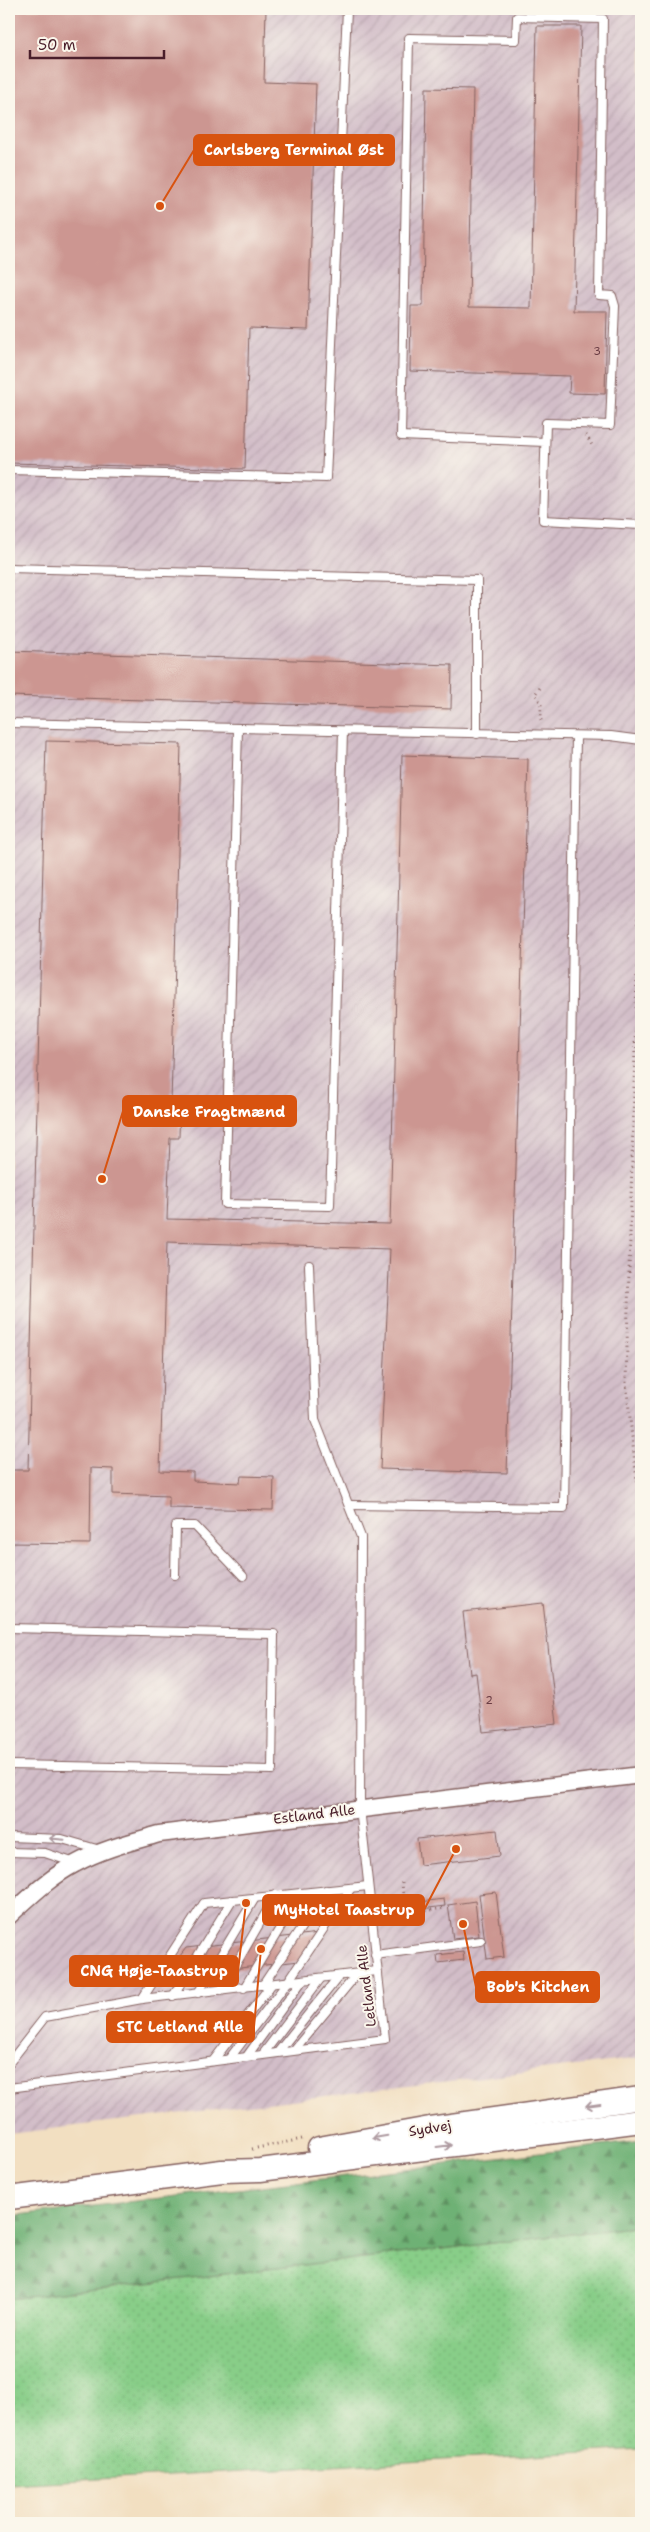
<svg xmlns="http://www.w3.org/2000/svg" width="650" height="2532" font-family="'Shantell Sans',sans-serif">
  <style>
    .industrial { fill: url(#industrial-furrows) }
    .grass { fill: url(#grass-dots); stroke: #69765a }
    .forest { fill: url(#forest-firs); stroke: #5c6850 }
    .building { fill: #cc9691 }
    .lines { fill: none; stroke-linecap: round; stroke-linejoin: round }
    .lane-casing { stroke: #856260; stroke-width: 10 }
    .street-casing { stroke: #856260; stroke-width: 19 }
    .secondary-casing { stroke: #856260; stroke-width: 25 }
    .path { stroke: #856260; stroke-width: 3; stroke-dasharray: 1 4; stroke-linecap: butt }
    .lane { stroke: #fff; stroke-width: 8 }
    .street { stroke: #fff; stroke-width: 16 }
    .secondary { stroke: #fff; stroke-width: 22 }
    .oneway { stroke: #ae9aa0 }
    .labels { text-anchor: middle; stroke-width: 4; stroke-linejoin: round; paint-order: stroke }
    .number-label { font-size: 11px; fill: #6a3d44 }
    .street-label { font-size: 14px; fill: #4a1f2b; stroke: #fbf7ec }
    .leader { fill: none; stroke: #d8530f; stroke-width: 2 }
    .callout-dot { fill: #d8530f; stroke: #fbf7ec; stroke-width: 2 }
    .callout { fill: #d8530f; stroke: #d8530f; stroke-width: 2 }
    .callout-label { font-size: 15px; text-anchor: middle; font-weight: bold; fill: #fff }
  </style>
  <defs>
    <pattern id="industrial-furrows" width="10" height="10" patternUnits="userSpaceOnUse" patternTransform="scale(1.25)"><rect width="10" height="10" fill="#d2bdc8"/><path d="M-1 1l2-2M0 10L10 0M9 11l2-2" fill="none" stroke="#b6a2ac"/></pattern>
    <pattern id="grass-dots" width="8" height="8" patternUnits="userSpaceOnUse" patternTransform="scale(1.25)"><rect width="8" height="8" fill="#88ce88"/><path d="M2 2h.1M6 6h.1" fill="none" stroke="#77b076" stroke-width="1.8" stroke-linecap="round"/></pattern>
    <pattern id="forest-firs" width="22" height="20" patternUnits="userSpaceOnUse" patternTransform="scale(1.25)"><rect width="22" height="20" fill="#6eb174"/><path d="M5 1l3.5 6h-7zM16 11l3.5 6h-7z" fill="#5c8f5f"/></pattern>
  </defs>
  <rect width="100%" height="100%" fill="#fbf7ec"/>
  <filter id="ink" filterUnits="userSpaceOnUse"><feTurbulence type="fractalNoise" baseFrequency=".02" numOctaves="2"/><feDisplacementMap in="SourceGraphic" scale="10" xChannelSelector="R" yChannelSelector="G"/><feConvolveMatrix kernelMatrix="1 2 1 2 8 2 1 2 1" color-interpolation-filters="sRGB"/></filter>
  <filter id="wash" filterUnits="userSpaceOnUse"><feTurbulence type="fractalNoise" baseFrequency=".0096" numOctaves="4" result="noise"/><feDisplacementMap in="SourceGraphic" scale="20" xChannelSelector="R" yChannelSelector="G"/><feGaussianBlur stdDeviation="1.12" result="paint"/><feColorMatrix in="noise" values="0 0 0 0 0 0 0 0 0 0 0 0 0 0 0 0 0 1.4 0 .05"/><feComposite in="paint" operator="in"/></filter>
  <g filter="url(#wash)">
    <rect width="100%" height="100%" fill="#f2dfc1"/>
    <polygon class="industrial" points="9,9 641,9 641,2058 9,2134"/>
    <polygon class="grass" points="641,2226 641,2449 9,2484 9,2299"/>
    <polygon class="forest" points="641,2141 641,2226 9,2299 9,2216"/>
    <g id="blocks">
      <g class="building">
        <polygon points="9,9 266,9 264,82 316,84 308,330 249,328 245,469 9,463"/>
        <polygon points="537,26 581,26 574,311 607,311 605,394 569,393 570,376 410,371 411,306 423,306 426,88 473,89 469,307 531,308"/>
        <polygon points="9,651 452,665 451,709 9,696"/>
        <polygon points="46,741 181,744 171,1103 180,1104 179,1138 170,1138 167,1219 390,1224 402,755 528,759 507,1473 380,1469 390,1249 167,1242 160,1471 193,1472 193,1481 240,1483 241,1476 274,1477 273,1510 169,1508 169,1496 113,1494 113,1469 91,1468 90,1544 9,1543 9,1470 28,1470"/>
        <polygon points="543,1603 557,1724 483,1732 476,1673 470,1674 463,1612"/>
        <polygon points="497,1830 500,1856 420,1865 417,1839"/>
        <polygon points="496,1892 504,1957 487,1959 479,1894"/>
        <polygon points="444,1899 445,1906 413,1910 412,1903"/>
        <polygon points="475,1901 479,1936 453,1939 448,1905"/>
        <polygon points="319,1933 299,1961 164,1977 186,1948"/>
        <polygon points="463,1952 464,1960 438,1963 437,1955"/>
      </g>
    </g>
  </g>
  <g filter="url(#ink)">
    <use href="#blocks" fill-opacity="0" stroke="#856260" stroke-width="1"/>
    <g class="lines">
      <g class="lane-casing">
        <g id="lane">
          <polyline points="545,442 401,436 409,38 516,40 517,17 603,19 599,295 612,296 615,306 610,425 546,423 543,520 641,525"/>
          <polyline points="9,470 326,478 347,9"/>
          <polyline points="9,568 477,580 477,734"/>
          <polyline points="9,723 611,736 641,740"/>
          <polyline points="238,729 225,1204 330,1206 343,731"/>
          <polyline points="349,1505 564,1508 576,736"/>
          <polyline points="175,1575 176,1526 195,1526 243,1576"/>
          <polyline points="9,1628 274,1634 272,1770 9,1765"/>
          <polyline points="9,1837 62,1839 100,1850"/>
          <polyline points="9,1852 45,1853 75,1863"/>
          <polyline points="375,1955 481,1941"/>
          <polyline points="263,1985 326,1890"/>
          <polyline points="244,1988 301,1893"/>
          <polyline points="221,1990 276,1895"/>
          <polyline points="198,1993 255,1898"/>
          <polyline points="173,1996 232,1900"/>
          <polyline points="142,1999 204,1903 368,1886"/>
          <polyline points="294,2050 357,1974"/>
          <polyline points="278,2052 339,1976"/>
          <polyline points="263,2054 321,1978"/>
          <polyline points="247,2056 302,1981"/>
          <polyline points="229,2059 287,1983 351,1888"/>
          <polyline points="213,2061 271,1985"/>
          <polyline points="9,2063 45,2017 142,1999 377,1971"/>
          <polyline points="9,2088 385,2039 360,1808 361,1537 315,1420 309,1265"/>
        </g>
      </g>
      <g class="street-casing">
        <path id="street" d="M9 1916C30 1897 50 1877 75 1864 102 1849 131 1842 159 1834L641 1775"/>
      </g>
      <g class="secondary-casing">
        <g id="secondary">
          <polyline points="319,2148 430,2128 641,2098"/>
          <polyline points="9,2198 222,2171 260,2170 641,2121"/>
        </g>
      </g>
      <g class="path">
        <polyline points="586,435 593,447"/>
        <polyline points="540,688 535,694 541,703 541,722"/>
        <polyline points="641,827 626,1382 641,1518"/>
        <polyline points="402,1882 403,1894 408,1898 410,1913 445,1908"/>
        <polyline points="252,2149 302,2139"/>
      </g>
      <use href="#lane" class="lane"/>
      <use href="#street" class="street"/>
      <use href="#secondary" class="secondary"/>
    </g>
    <defs><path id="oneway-shaft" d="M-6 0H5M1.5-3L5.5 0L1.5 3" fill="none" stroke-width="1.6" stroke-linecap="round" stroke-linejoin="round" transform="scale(1.25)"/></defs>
    <g class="oneway">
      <use href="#oneway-shaft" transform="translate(57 1839) rotate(-175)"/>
      <use href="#oneway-shaft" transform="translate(593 2105) rotate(172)"/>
      <use href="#oneway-shaft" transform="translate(380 2137) rotate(170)"/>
      <use href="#oneway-shaft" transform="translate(444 2146) rotate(-7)"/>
    </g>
  </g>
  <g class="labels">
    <g class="number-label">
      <text x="597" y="355">3</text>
      <text x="489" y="1704">2</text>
    </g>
    <g class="street-label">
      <text transform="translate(314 1814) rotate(-7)" y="5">Estland Alle</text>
      <text transform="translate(366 1986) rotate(-97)" y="5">Letland Alle</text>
      <text transform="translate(430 2128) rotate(-9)" y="5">Sydvej</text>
    </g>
  </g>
  <path class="leader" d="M160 206L194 150M102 1179L123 1111M456 1849L424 1910M246 1903L238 1971M463 1924L476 1987M261 1949L254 2027"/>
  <g class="callout-dot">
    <circle cx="160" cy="206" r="5"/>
    <circle cx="102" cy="1179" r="5"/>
    <circle cx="456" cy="1849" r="5"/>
    <circle cx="246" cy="1903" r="5"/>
    <circle cx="463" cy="1924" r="5"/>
    <circle cx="261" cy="1949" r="5"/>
  </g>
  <g class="callout">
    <rect x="194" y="135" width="200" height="30" rx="5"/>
    <rect x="123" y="1096" width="173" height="30" rx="5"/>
    <rect x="263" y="1895" width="161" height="30" rx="5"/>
    <rect x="70" y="1956" width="168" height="30" rx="5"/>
    <rect x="476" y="1972" width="123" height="30" rx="5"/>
    <rect x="107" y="2012" width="147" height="30" rx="5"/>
  </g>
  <g class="callout-label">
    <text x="294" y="155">Carlsberg Terminal Øst</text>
    <text x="209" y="1117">Danske Fragtmænd</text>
    <text x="344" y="1915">MyHotel Taastrup</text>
    <text x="154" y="1976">CNG Høje-Taastrup</text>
    <text x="538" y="1992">Bob's Kitchen</text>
    <text x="180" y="2032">STC Letland Alle</text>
  </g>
  <rect width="650" height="2532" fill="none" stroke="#fbf7ec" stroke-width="30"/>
  <path d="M30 50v8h134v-8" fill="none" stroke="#4a1f2b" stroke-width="2.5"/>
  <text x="38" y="50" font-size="15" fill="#4a1f2b" stroke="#fbf7ec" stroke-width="4" paint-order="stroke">50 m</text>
</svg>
